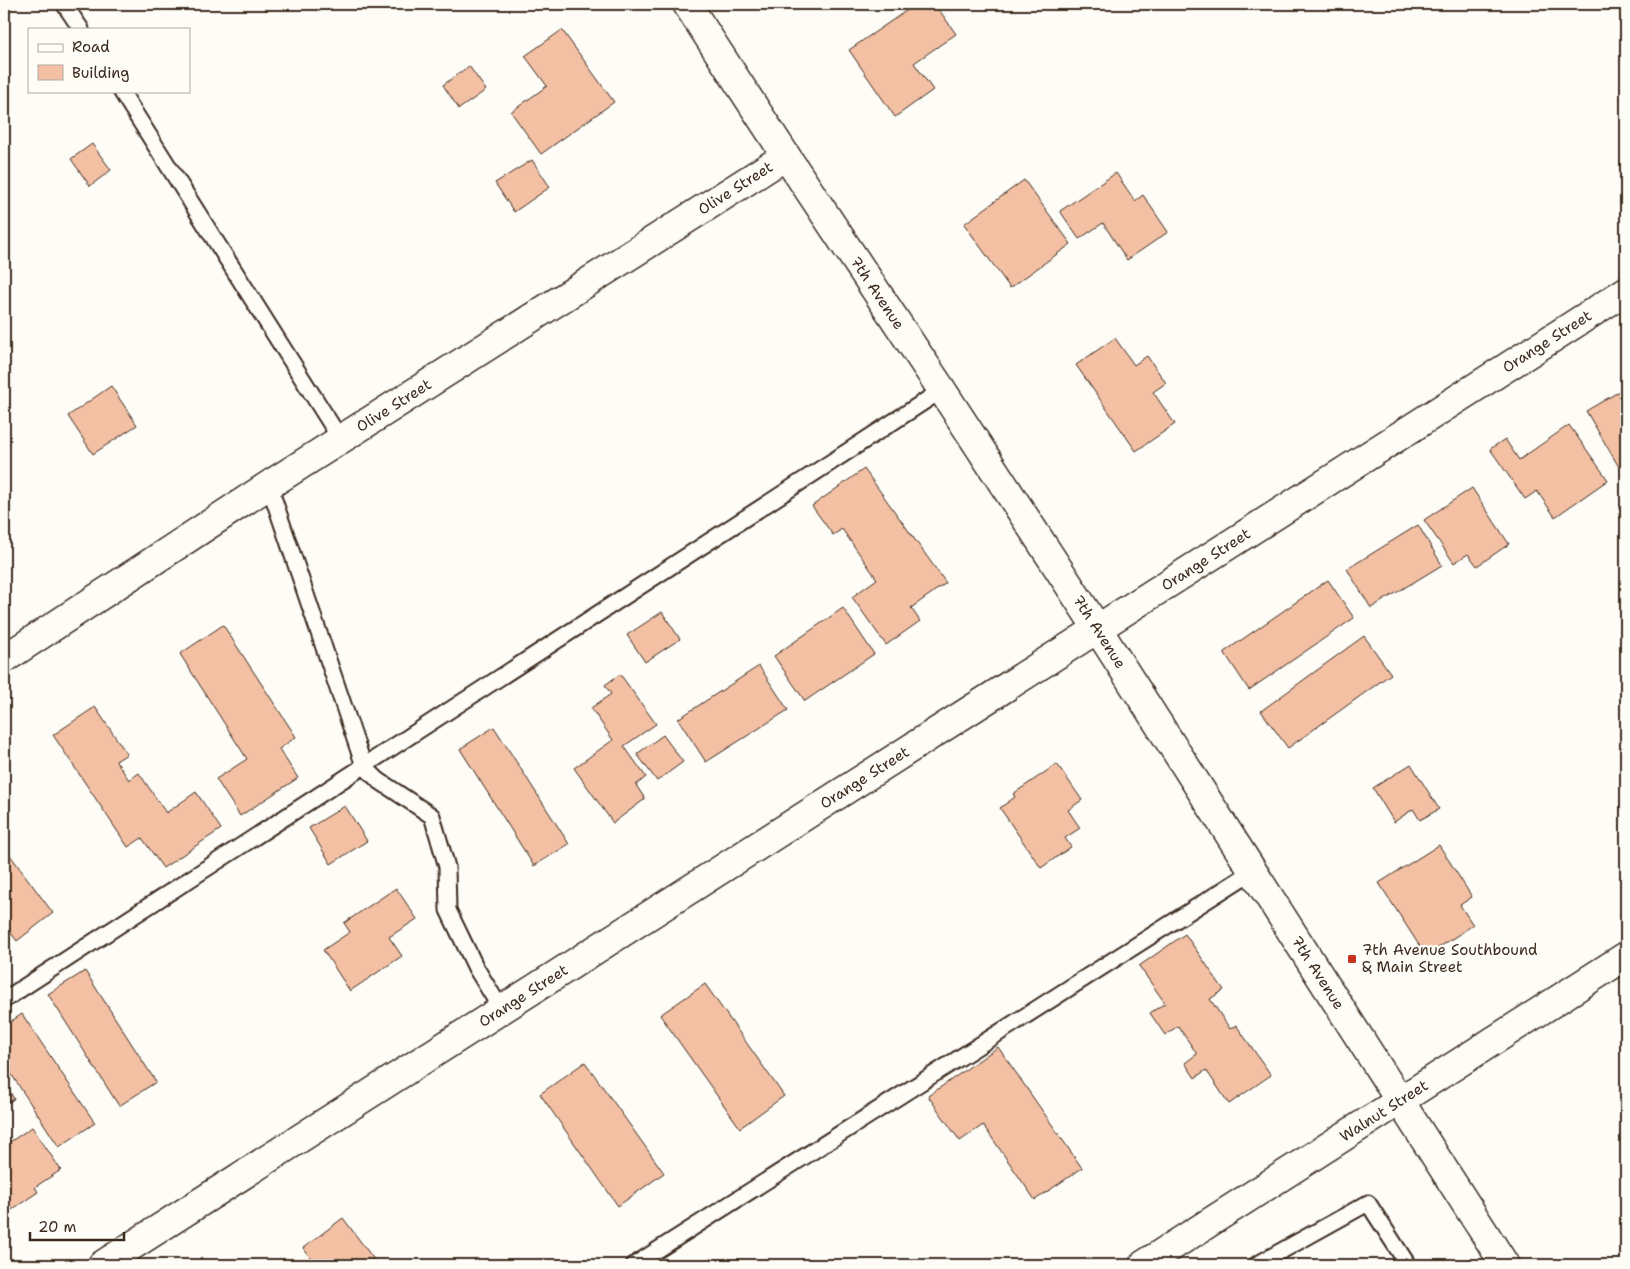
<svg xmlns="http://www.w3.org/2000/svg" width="1630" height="1269" font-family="'Shantell Sans',sans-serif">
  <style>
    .building { fill: #f3c0a4; stroke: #3b2a1e }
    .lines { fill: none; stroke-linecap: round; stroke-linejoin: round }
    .service-casing { stroke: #3b2a1e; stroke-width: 19 }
    .minor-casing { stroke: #3b2a1e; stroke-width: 31 }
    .tertiary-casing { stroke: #3b2a1e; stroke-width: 31 }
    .service { stroke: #fdfcf7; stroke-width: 15 }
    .minor { stroke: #fdfcf7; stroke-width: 28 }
    .tertiary { stroke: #fdfcf7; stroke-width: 28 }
    .poi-dot { fill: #c8321e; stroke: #fdfcf7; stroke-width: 2 }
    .labels { text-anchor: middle; stroke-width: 4.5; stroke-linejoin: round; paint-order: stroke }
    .street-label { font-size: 15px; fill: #3b2a1e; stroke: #fdfcf7 }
    .poi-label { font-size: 15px; fill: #3b2a1e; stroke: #fdfcf7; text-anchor: start }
  </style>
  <rect width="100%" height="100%" fill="#fdfcf7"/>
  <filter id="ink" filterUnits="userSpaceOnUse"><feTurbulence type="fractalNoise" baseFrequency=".02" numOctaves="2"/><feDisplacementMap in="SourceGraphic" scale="10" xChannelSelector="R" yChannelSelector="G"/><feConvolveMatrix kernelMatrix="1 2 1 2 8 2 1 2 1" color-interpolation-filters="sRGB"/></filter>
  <g filter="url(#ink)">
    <g class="building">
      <polygon points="916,4 935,4 956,34 914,63 933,90 895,117 849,50"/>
      <polygon points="562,30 614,102 541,154 511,112 547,86 525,56"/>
      <polygon points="469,66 486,90 459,109 443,85"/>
      <polygon points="92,144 111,170 90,186 71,159"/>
      <polygon points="532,160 550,187 514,212 495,183"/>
      <polygon points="1116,173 1135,201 1143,195 1168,232 1127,260 1103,223 1079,239 1060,211"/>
      <polygon points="1024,180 1071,244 1010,288 964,224"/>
      <polygon points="1115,338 1134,365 1147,356 1166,383 1153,392 1175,424 1136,451 1076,365"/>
      <polygon points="111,386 137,425 93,454 68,416"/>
      <polygon points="1620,391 1626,401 1626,463 1619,467 1586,411"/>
      <polygon points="1569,425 1608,480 1555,517 1537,491 1525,499 1490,449 1505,439 1519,460"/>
      <polygon points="864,469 946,583 911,608 920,621 886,645 852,597 877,579 842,529 833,535 812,506"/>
      <polygon points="1472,488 1509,544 1477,566 1468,554 1454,563 1424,520"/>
      <polygon points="1418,525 1442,565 1371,608 1347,569"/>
      <polygon points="1328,580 1354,618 1249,690 1224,652"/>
      <polygon points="843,608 874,654 805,701 774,656"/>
      <polygon points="662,612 680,639 645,662 627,635"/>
      <polygon points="223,625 296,737 279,749 298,778 240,816 216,779 247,759 180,654"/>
      <polygon points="1364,636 1391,674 1288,748 1261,711"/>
      <polygon points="759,666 788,710 706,762 678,719"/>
      <polygon points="620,674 656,724 624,746 646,777 636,785 645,799 613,823 574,768 613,740 591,708 611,694 605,685"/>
      <polygon points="95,707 127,754 116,761 129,780 139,773 166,813 196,792 221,829 163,868 142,838 128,847 53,735"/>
      <polygon points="494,727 569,844 534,866 460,749"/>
      <polygon points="663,735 683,762 657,781 637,754"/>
      <polygon points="1057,764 1082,800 1068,810 1080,828 1065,838 1071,847 1041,868 1000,808 1015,797 1013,794"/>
      <polygon points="1411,764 1439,809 1420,820 1413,809 1394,822 1373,788"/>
      <polygon points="345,806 367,841 331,864 309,828"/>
      <polygon points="1439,845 1472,897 1460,905 1473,925 1426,956 1379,883"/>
      <polygon points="4,847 53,913 17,941 4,924"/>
      <polygon points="396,888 417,919 389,937 402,956 350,991 323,950 350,932 344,923"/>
      <polygon points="1185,934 1224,990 1210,999 1230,1029 1236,1025 1271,1075 1229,1104 1206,1070 1195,1078 1185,1063 1197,1054 1178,1026 1165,1035 1150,1013 1165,1003 1139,966"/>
      <polygon points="85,971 156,1082 119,1106 48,994"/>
      <polygon points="705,984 784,1096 740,1128 660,1015"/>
      <polygon points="22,1014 95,1123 59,1147 4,1063 4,1026"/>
      <polygon points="998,1047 1082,1168 1035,1200 983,1125 960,1141 928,1096"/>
      <polygon points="585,1062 664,1173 618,1206 540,1094"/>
      <polygon points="4,1081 14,1099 4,1105"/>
      <polygon points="32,1127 61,1170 35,1187 38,1192 4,1215 4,1146"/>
      <polygon points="343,1218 378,1265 316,1265 303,1248"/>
    </g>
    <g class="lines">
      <g class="service-casing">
        <g id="service">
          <polyline points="64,4 81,29"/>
          <polyline points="121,91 341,440"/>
          <polyline points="269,485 364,766 378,780 432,816 447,867 448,910 476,968 501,1009"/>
          <polyline points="4,1000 942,390"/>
          <polyline points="634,1265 1253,871"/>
          <polyline points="1256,1265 1368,1203 1408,1265"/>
        </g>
      </g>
      <g class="minor-casing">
        <g id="minor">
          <path id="s1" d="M4 659 269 485 786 156"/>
          <path id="s2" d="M102 1265 1626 291"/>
          <path id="s3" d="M1143 1265 1626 956"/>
        </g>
      </g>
      <g class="tertiary-casing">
        <g id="tertiary">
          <path id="s4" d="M687 4 786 156 942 390 1097 628 1505 1265"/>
        </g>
      </g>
      <use href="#service" class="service"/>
      <use href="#minor" class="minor"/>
      <use href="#tertiary" class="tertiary"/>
    </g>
  </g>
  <rect class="poi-dot" x="1347" y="954" width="10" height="10" rx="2.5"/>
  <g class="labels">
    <g class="street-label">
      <text dy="5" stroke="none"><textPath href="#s1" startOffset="870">Olive Street</textPath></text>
      <text dy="5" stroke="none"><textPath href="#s4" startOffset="346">7th Avenue</textPath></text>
      <text dy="5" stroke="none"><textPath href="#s2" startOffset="1715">Orange Street</textPath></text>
      <text dy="5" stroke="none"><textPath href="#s1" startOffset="465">Olive Street</textPath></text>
      <text dy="5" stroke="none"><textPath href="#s2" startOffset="1310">Orange Street</textPath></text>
      <text dy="5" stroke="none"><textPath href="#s4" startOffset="751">7th Avenue</textPath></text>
      <text dy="5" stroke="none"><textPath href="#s2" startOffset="905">Orange Street</textPath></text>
      <text dy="5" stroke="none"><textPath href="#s4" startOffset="1156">7th Avenue</textPath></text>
      <text dy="5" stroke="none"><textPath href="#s2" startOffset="500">Orange Street</textPath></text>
      <text dy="5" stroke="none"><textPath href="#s3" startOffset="286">Walnut Street</textPath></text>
    </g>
    <g class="poi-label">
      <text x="1362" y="955">7th Avenue Southbound<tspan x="1362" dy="17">&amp; Main Street</tspan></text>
    </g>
  </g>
  <rect width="1630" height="1269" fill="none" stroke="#fdfcf7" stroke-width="20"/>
  <rect x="10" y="10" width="1610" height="1249" fill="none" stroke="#3b2a1e" stroke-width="2" filter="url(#ink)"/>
  <rect x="28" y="28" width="162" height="65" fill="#fdfcf7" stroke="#afa8a0"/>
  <rect x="38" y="44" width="25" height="8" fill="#fdfcf7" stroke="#afa8a0"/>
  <text x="72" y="52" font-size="15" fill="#3b2a1e">Road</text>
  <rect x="38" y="65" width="25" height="15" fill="#f3c0a4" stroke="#afa8a0"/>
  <text x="72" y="78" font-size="15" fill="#3b2a1e">Building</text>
  <path d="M30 1232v8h94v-8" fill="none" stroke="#3b2a1e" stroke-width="2.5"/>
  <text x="38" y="1232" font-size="15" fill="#3b2a1e" stroke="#fdfcf7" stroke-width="4" paint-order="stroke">20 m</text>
</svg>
